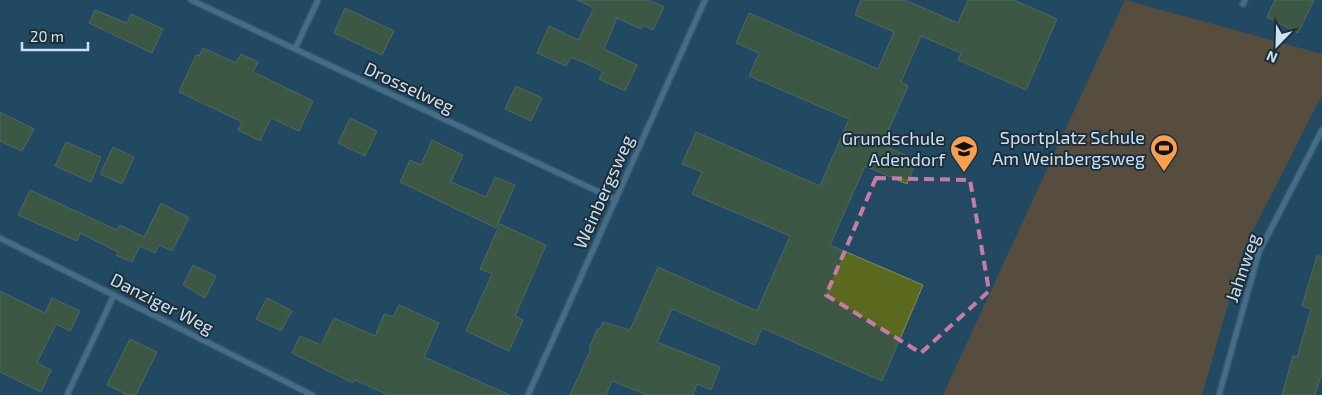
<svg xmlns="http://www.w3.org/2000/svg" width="1322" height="395" font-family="'Exo 2',sans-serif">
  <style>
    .pitch { fill: #945312 }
    .building { fill: #5b691e; stroke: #818b61 }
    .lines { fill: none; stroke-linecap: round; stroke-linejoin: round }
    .street-casing { stroke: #45687d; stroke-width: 8 }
    .street { stroke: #729ab7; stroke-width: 5 }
    .marked { fill: none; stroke: #c77ca6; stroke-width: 4; stroke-dasharray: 10 6; stroke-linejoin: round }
    .labels { text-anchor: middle; stroke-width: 4; stroke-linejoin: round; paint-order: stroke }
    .street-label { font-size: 18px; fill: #cce1f1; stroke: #1d2e39 }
    .poi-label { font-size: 18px; fill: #cce1f1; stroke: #1d2e39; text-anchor: end }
  </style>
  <rect width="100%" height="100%" fill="#234963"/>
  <polygon class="pitch" points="1125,0 1322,54 1322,95 1244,248 1202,395 943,395"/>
  <g class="building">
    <polygon points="577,0 649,0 664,7 653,30 643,25 641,29 617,18 604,49 637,65 625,91 599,79 603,71 571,57 566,66 537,53 549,26 578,40 594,8"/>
    <polygon points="861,0 905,0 958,23 968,0 1014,0 1057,19 1026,90 958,60 961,53 921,36 901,82 908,86 882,145 917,160 907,184 865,166 830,245 923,285 882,381 762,328 755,345 672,309 657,342 720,367 711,390 697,384 693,395 647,395 612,381 606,395 570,395 591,349 589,348 598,328 600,329 603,322 630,330 658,267 757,311 790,236 692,194 702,172 682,164 696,132 820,186 849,119 749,76 759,53 736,43 749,13 878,69 894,32 855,15"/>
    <polygon points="1275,0 1314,0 1298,33 1267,17"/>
    <polygon points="345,8 394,31 382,55 334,33"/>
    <polygon points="95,10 127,23 131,14 163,29 152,53 89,23"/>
    <polygon points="203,48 236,63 241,54 258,62 253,72 313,101 299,131 271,118 260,141 238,130 242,122 179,92 196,55 199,56"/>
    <polygon points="516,86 542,98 531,121 505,109"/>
    <polygon points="0,112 34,129 22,151 0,141"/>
    <polygon points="350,118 377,131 365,156 338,143"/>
    <polygon points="432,140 463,155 451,182 486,197 495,177 515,185 496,228 400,182 410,160 421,165"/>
    <polygon points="66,142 101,157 91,182 55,166"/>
    <polygon points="113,147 134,157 122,184 100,174"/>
    <polygon points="30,190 117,230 120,225 144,237 161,203 189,218 172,251 159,245 155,253 140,246 132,262 116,255 118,252 80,233 77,241 18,215"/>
    <polygon points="500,224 546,245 515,316 523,320 509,351 466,331 492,274 480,269"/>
    <polygon points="1317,256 1322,256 1322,372 1315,395 1282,395 1293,356 1297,357 1311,309 1302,306"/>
    <polygon points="193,265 216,276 205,298 183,285"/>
    <polygon points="0,291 45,313 52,298 80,311 70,331 56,324 37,363 51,370 41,392 0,372"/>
    <polygon points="267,298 292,311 281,331 256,319"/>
    <polygon points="399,305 439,323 424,357 510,395 388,395 355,380 353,383 292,353 300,336 321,345 334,318 375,336 384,314 393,317"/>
    <polygon points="130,339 157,352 136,395 128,395 107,385"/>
  </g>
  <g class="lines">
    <g class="street-casing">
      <g id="street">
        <polyline points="191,0 616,200"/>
        <polyline points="1243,4 1245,0"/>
        <polyline points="295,49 318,0"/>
        <polyline points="0,238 312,395"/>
        <polyline points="67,395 114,295"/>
        <polyline points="528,395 705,0"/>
        <polyline points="1219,395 1259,252 1322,130"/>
      </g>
    </g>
    <use href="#street" class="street"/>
  </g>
  <path d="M0 0H1322V395H0ZM876 178 970 180 989 291 921 353 826 295Z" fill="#234963" fill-opacity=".55" fill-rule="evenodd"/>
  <path class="marked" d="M876 178 970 180 989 291 921 353 826 295Z"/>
  <defs>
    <g id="stadium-pin" transform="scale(1.4375)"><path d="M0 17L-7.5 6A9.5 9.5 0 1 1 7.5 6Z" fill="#fa9f4f" stroke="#1d2e39"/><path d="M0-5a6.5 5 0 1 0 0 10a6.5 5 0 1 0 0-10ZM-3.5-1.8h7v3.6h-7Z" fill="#111"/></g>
    <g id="school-pin" transform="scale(1.4375)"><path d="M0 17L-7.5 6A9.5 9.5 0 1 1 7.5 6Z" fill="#fa9f4f" stroke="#1d2e39"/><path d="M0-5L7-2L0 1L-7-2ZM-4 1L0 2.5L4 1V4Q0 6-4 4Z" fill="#111"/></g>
  </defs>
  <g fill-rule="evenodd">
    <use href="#stadium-pin" x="1164" y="148"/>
    <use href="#school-pin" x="964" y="149"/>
  </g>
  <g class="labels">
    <g class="street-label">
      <text transform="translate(409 88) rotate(25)" y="6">Drosselweg</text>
      <text transform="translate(604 192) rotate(-66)" y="6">Weinbergsweg</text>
      <text transform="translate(1243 268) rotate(-71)" y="6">Jahnweg</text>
      <text transform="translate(162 304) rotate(27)" y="6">Danziger Weg</text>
    </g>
    <g class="poi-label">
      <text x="1145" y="144">Sportplatz Schule<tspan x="1145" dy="21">Am Weinbergsweg</tspan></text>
      <text x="945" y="145">Grundschule<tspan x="945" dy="21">Adendorf</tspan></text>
    </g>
  </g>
  <g transform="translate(1277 45) rotate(203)" stroke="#1d2e39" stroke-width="4" paint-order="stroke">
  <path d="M0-4L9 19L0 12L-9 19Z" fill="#cce1f1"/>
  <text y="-8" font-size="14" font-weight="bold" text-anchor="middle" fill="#cce1f1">N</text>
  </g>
  <path d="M22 42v8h66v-8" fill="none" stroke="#cce1f1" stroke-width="2.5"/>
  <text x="30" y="42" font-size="15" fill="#cce1f1" stroke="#1d2e39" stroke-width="4" paint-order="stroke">20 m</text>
</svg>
